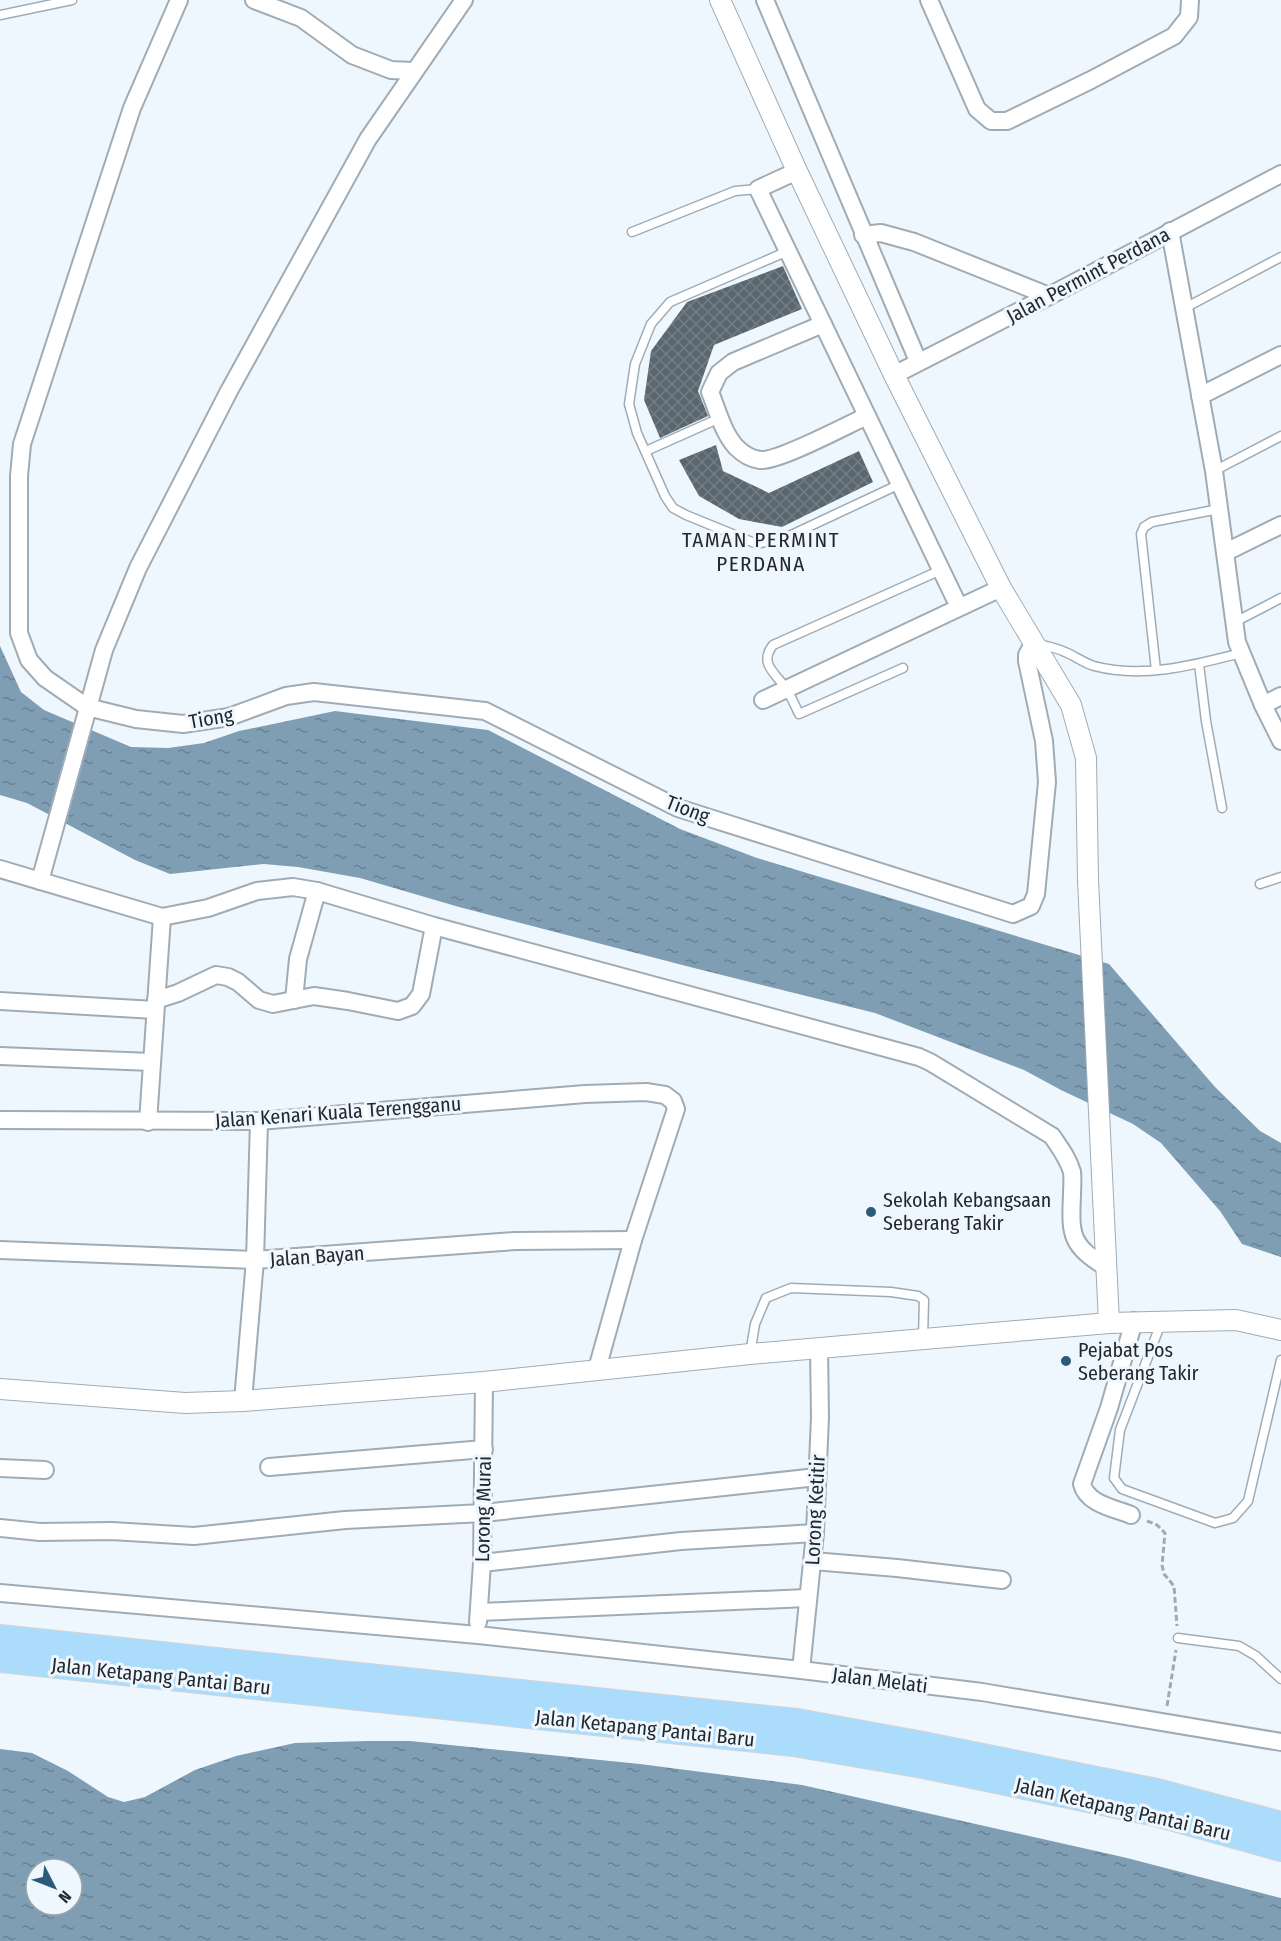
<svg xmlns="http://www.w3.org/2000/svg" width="1281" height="1941" font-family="'Fira Sans Condensed',sans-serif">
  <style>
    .water { fill: url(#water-ripples); fill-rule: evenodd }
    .building { fill: url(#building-cross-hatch) }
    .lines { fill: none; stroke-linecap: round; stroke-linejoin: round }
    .service-casing { stroke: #9facb6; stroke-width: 11 }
    .minor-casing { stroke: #9facb6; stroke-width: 20 }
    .tertiary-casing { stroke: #9facb6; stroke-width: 22 }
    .primary-casing { stroke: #d3d4d5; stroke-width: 28 }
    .path { stroke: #a3aaaf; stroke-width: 3; stroke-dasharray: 6 3; stroke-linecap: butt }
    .service { stroke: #fff; stroke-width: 8 }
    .minor { stroke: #fff; stroke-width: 16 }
    .tertiary { stroke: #fff; stroke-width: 20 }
    .primary { stroke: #acdcfb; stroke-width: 26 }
    .poi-dot { fill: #2b5b79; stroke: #eff7fe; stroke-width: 2 }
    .labels { text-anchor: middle; stroke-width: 6; stroke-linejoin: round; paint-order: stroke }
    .street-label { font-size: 20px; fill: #23282c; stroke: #eff7fe }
    .poi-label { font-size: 20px; fill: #23282c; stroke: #eff7fe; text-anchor: start }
    .neighbourhood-label { font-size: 21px; letter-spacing: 1.5px; fill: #23282c; stroke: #eff7fe }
  </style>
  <defs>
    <pattern id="water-ripples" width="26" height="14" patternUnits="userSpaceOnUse" patternTransform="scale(1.5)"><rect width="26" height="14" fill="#7f9eb4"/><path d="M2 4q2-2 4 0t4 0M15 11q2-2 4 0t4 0" fill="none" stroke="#688193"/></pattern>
    <pattern id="building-cross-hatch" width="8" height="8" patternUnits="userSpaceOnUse" patternTransform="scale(1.5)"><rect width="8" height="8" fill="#5a6770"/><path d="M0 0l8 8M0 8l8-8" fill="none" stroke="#737d84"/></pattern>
  </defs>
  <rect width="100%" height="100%" fill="#eff7fe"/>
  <g class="water">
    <polygon points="0,646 21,692 44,710 131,747 168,748 204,743 239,731 335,711 488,730 680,829 757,858 1109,964 1215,1087 1260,1131 1281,1143 1281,1257 1242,1244 1220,1211 1161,1143 1133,1124 1061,1090 1024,1070 875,1013 690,967 459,907 360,878 298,867 264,864 170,874 135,860 27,803 0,795"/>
    <path d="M367 1741H410L640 1764 802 1785 1127 1858 1281 1898V1941H0V1749L32 1753 68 1771 108 1797 124 1802 145 1797 195 1770 236 1756 295 1743ZM36 1869H72V1905H36Z"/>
  </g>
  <g class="building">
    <polygon points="783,266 802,309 714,345 698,391 708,416 660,438 644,400 651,351 687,302"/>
    <polygon points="716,445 723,471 769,493 859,451 873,482 782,527 739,519 699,496 679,460"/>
  </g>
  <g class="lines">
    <g class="service-casing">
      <g id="service">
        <polyline points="0,15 72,0"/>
        <polyline points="632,232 735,191 758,189"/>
        <polyline points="788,251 670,302 651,324 635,364 629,404 637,433 665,496 673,508 686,515 757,544 789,536 900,484"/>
        <polyline points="1183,309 1281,257"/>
        <polyline points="646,451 720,418"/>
        <polyline points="1214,471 1281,436"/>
        <polyline points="1235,622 1281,598"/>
        <path d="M1038 644C1047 646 1057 648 1065 652 1075 656 1084 663 1094 666 1143 679 1194 665 1241 653"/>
        <polyline points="1199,664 1206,721 1222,808"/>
        <path d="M903 668 799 714C795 705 791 696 785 687 774 672 759 663 773 645L941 570"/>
        <polyline points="1156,670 1141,534 1144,527 1152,522 1219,509"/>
        <polyline points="1260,884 1281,877"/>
        <polyline points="1161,1323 1120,1430 1114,1478 1122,1489 1215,1523 1233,1518 1248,1501 1281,1360"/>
        <polyline points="750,1354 755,1324 766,1298 791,1288 891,1292 918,1296 924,1300 923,1338"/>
        <polyline points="1178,1638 1239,1646 1256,1656 1281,1679"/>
      </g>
    </g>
    <g class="minor-casing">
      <g id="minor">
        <polyline points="179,0 132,108 22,444 19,476 19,633 29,660 45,678 87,707 136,719 183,724 229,717 286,696 314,692 485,711 678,808 1013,914 1031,906 1036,894 1047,782 1044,741 1027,661 1027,655 1034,642"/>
        <polyline points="254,0 301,18 352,55 391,70 413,71"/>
        <polyline points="765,0 918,361"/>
        <polyline points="929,0 977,109 991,121 1007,121 1091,80 1174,36 1189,17 1190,0"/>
        <polyline points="797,171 758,189 959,607"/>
        <polyline points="1170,231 1214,471 1237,642 1263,705 1281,741"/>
        <polyline points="863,235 881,233 914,242 1049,296"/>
        <path d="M823 324 733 362 719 373 710 392C717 409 723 433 736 447 742 453 751 459 760 460 778 462 847 425 867 416"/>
        <polyline points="894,375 1049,296 1281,174"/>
        <polyline points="1200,396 1281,355"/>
        <polyline points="1226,552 1281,525"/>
        <polyline points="763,700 1001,588"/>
        <polyline points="1263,705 1281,696"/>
        <path d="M0 869 162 917 208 908 257 891 293 887 317 891 434 926 919 1057 930 1062 1052 1136C1060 1148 1068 1158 1072 1172 1073 1179 1072 1188 1072 1195 1070 1237 1071 1245 1107 1268"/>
        <polyline points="40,881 104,650 138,568 229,391 368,139 464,0"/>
        <polyline points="156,1000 178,993 216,975 228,977 238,982 259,1000 273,1004 314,996 348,1001 398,1011 412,1006 421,994 434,926"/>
        <polyline points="294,1000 298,959 317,891"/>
        <polyline points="0,1001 155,1010"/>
        <polyline points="0,1056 152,1062"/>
        <polyline points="0,1120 259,1121 585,1094 646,1092 665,1095 673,1101 676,1109 633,1240 597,1369"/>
        <polyline points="148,1122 162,917"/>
        <polyline points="0,1250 255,1260 515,1241 633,1240"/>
        <polyline points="243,1401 255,1260 259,1121"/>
        <polyline points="269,1467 484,1449"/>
        <polyline points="0,1468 45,1470"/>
        <path d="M1131 1515C1114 1508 1087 1504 1082 1484L1109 1408 1134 1321"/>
        <polyline points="0,1528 40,1532 112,1531 194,1536 345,1520 483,1513 817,1477"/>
        <polyline points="813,1561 897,1568 1002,1580"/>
        <polyline points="482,1563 681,1541 815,1533"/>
        <polyline points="0,1593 478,1635 801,1670 982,1692 1281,1742"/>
        <polyline points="479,1612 807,1598"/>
        <polyline points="478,1622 482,1563 484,1382"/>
        <polyline points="801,1670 815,1533 820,1417 819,1349"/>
      </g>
    </g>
    <g class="tertiary-casing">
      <g id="tertiary">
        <polyline points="720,0 797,171 894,375 1001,588 1071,705 1086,758 1088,880 1109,1323"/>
        <polyline points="0,1389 185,1403 243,1401 484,1382 750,1354 1109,1323 1236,1320 1281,1330"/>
      </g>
    </g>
    <g class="primary-casing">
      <g id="primary">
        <polyline points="0,1638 797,1722 923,1745 1157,1792 1281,1825"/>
        <polyline points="0,1659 793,1743 923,1765 1156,1813 1281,1848"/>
      </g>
    </g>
    <g class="path">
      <polyline points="1147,1521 1157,1525 1165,1533 1162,1565 1164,1574 1174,1586 1177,1626"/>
      <polyline points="1167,1706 1176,1650"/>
    </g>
    <use href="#service" class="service"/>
    <use href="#minor" class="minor"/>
    <use href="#tertiary" class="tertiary"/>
    <use href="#primary" class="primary"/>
  </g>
  <g class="poi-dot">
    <circle cx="871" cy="1212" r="6"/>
    <circle cx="1066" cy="1361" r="6"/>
  </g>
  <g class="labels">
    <g class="street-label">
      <text transform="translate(1088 275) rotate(-28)" y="7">Jalan Permint Perdana</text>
      <text transform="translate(211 718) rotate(-10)" y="7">Tiong</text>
      <text transform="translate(688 809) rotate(21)" y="7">Tiong</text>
      <text transform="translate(338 1112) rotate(-4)" y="7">Jalan Kenari Kuala Terengganu</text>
      <text transform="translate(317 1256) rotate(-4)" y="7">Jalan Bayan</text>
      <text transform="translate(483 1509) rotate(-89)" y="7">Lorong Murai</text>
      <text transform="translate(815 1510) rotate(-87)" y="7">Lorong Ketitir</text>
      <text transform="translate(161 1676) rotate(6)" y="7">Jalan Ketapang Pantai Baru</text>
      <text transform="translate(880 1680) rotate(7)" y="7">Jalan Melati</text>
      <text transform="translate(645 1728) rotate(6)" y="7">Jalan Ketapang Pantai Baru</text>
      <text transform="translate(1123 1809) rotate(13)" y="7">Jalan Ketapang Pantai Baru</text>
    </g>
    <g class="poi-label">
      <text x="883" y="1207">Sekolah Kebangsaan<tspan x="883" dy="23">Seberang Takir</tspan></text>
      <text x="1078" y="1357">Pejabat Pos<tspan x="1078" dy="23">Seberang Takir</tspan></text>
    </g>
    <g class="neighbourhood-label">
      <text x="761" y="547">TAMAN PERMINT<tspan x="761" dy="24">PERDANA</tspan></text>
    </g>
  </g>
  <g transform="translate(54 1887) rotate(132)"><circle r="28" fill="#eff7fe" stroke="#9da4aa" stroke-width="1.5"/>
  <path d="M0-4.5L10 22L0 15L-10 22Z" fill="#2b5b79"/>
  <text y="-9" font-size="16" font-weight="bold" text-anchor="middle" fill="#23282c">N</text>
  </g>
</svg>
